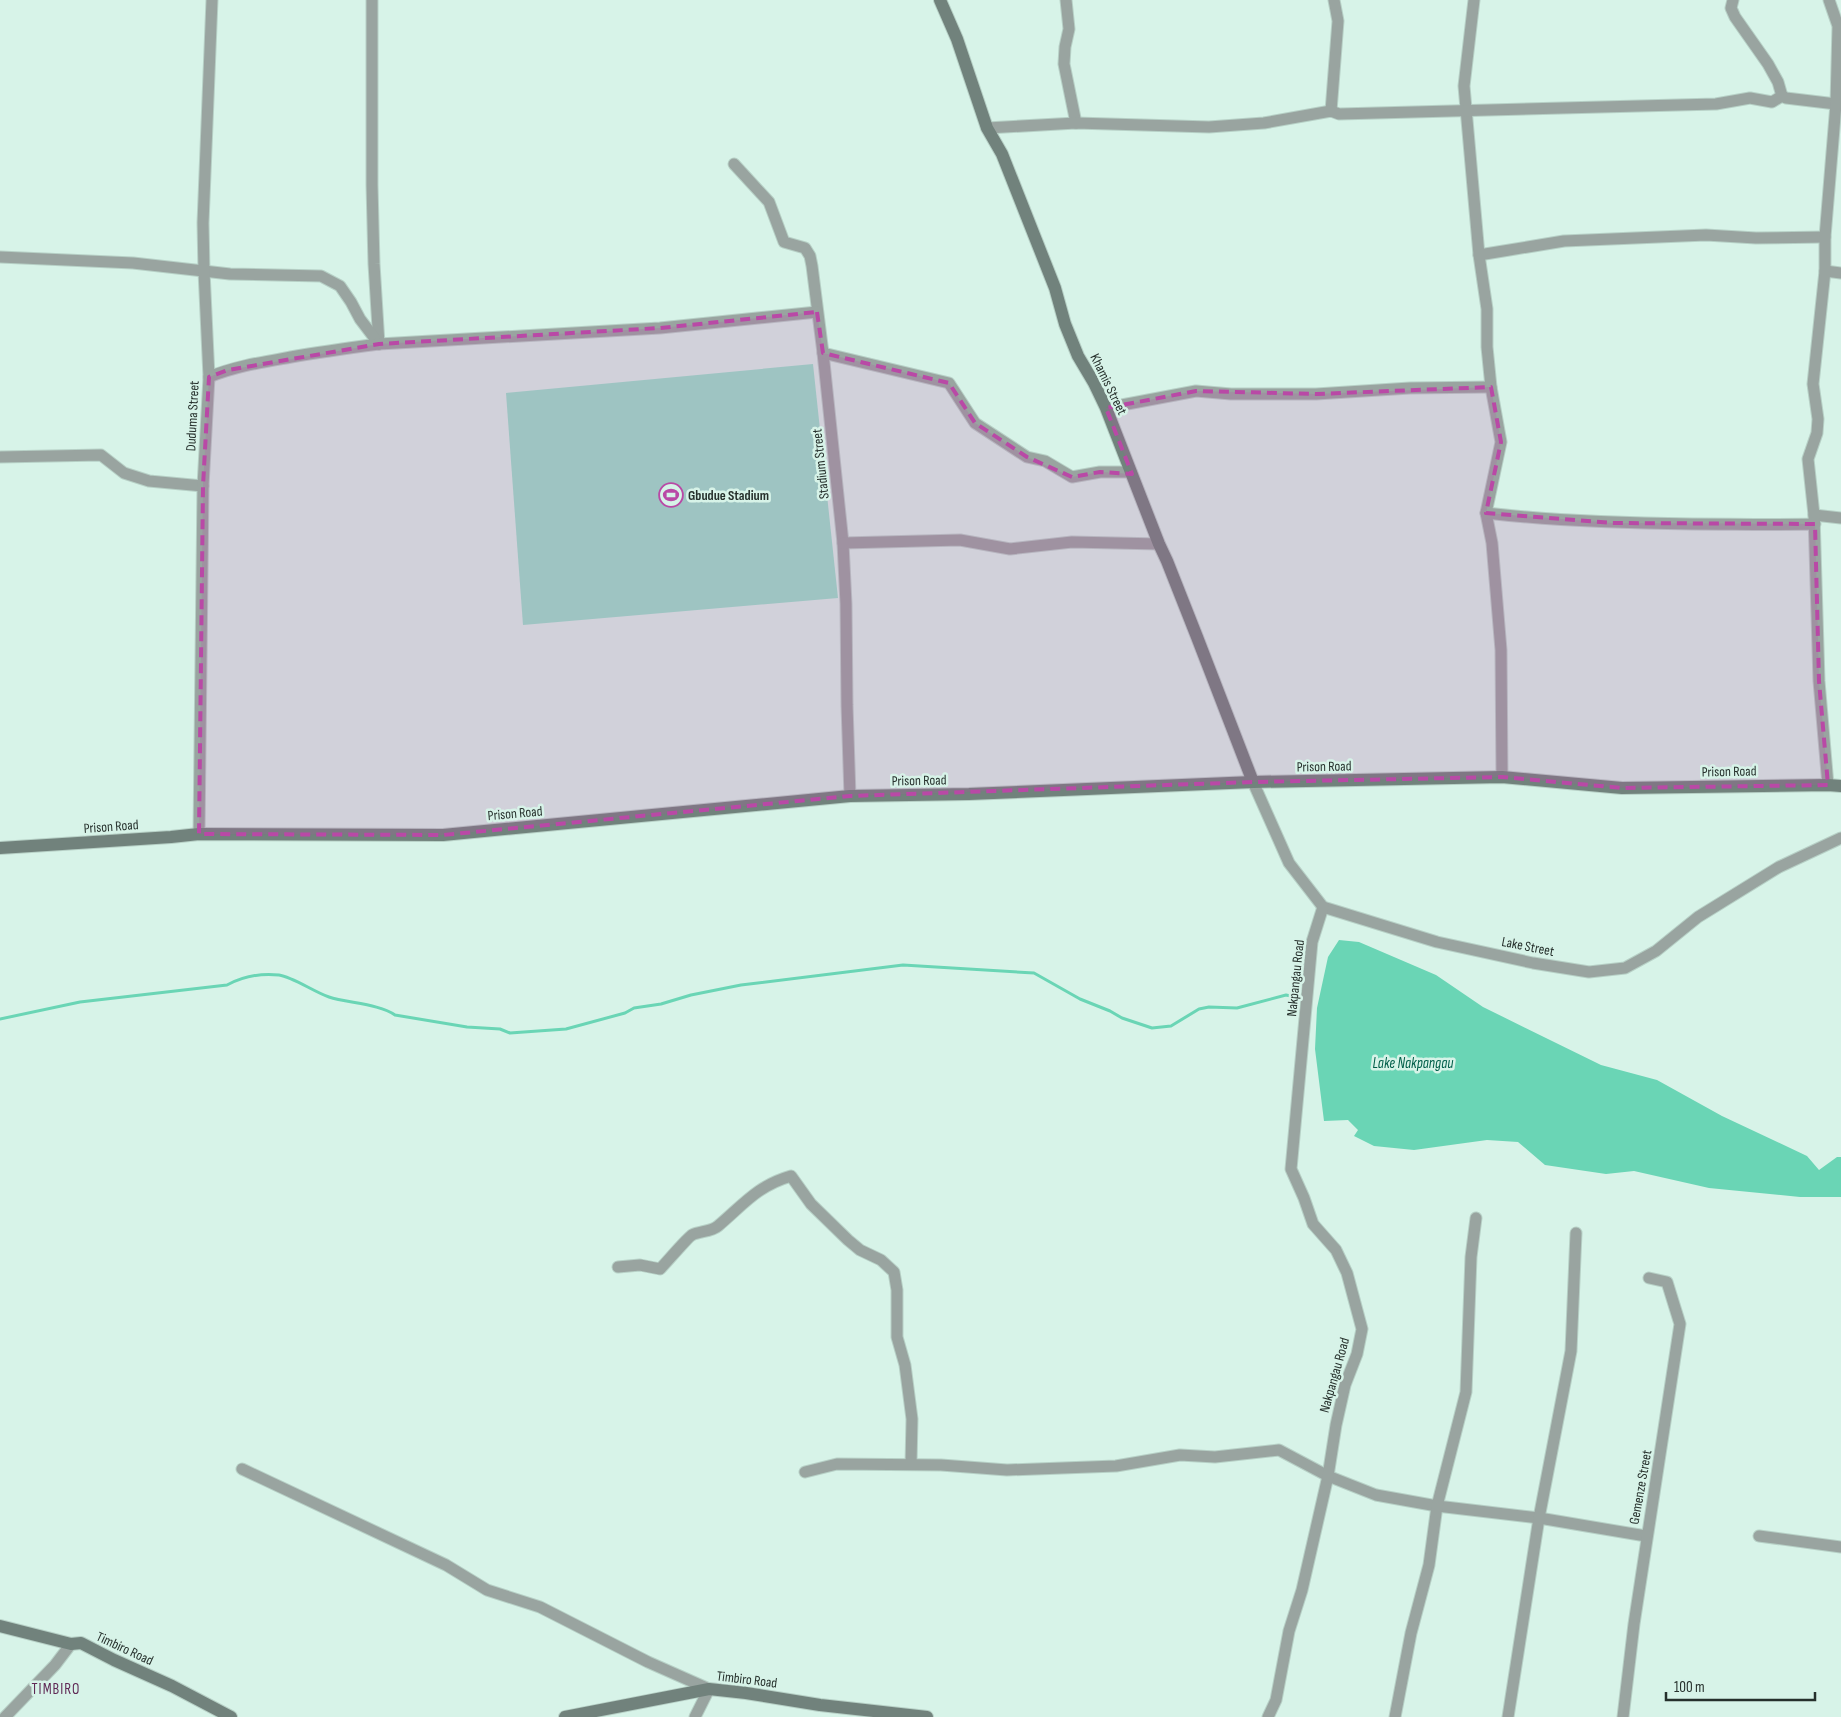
<svg xmlns="http://www.w3.org/2000/svg" width="1841" height="1717" font-family="'Sofia Sans Condensed',sans-serif">
  <style>
    .green { fill: #98e3ca }
    .water { fill: #6ad5b5 }
    .lines { fill: none; stroke-linecap: round; stroke-linejoin: round }
    .stream { stroke: #6ad5b5; stroke-width: 3 }
    .street-casing { stroke: #b7d0c6; stroke-width: 13 }
    .secondary-casing { stroke: #b7d0c6; stroke-width: 14 }
    .street { stroke: #99a4a0; stroke-width: 11 }
    .secondary { stroke: #71827c; stroke-width: 12 }
    .marked { fill: #b949a6; fill-opacity: 0.2; stroke: #b949a6; stroke-width: 4; stroke-dasharray: 10 6; stroke-linejoin: round }
    .labels { text-anchor: middle; stroke-width: 5; stroke-linejoin: round; paint-order: stroke }
    .street-label { font-size: 14px; fill: #26302c; stroke: #d7f3e8 }
    .poi-label { font-size: 14px; font-weight: bold; fill: #26302c; stroke: #d7f3e8; text-anchor: start }
    .water-label { font-size: 15px; font-style: italic; fill: #005e49; stroke: #d7f3e8 }
    .neighbourhood-label { font-size: 15px; letter-spacing: 1px; fill: #5f2855; stroke: #d7f3e8 }
  </style>
  <rect width="100%" height="100%" fill="#d7f3e8"/>
  <polygon class="green" points="813,364 838,598 523,625 506,393"/>
  <polygon class="water" points="1339,940 1359,942 1436,975 1483,1007 1601,1065 1657,1080 1722,1116 1807,1156 1819,1170 1837,1157 1841,1157 1841,1197 1800,1197 1709,1188 1634,1171 1606,1174 1545,1165 1518,1142 1487,1140 1414,1150 1374,1146 1354,1136 1358,1130 1348,1120 1324,1121 1315,1049 1317,1008 1328,957"/>
  <g class="lines">
    <path class="stream" d="M0 1019 80 1002 227 985C242 977 261 973 279 975 293 977 314 992 329 997 347 1003 380 1004 395 1015L467 1027 500 1029 510 1033 566 1029 625 1013 634 1008 661 1004 691 995 741 985 903 965 1034 973 1080 999 1110 1011 1122 1018 1152 1028 1171 1026 1199 1009 1209 1007 1237 1008 1286 995 1305 999"/>
    <g class="street-casing">
      <g id="street">
        <polyline points="372,0 372,185 374,264 379,344"/>
        <polyline points="1066,0 1069,29 1065,47 1064,64 1076,123"/>
        <polyline points="1474,0 1464,86 1479,255 1487,309 1487,347 1491,387 1501,442 1486,513 1492,543 1501,650 1502,777"/>
        <polyline points="1733,0 1731,8 1735,17 1768,64 1778,82 1782,96"/>
        <polyline points="1331,111 1338,21 1334,0"/>
        <polyline points="987,128 1076,123 1209,127 1264,123 1331,111 1339,114 1716,104 1750,98 1772,102 1782,96 1786,98 1836,104"/>
        <polyline points="734,164 769,202 784,242 805,248 810,256 812,266 823,353 843,543 846,604 847,705 850,796"/>
        <polyline points="1479,255 1564,241 1706,235 1756,238 1825,237"/>
        <polyline points="0,257 133,263 230,274 321,276 340,286 351,302 360,319 379,344"/>
        <polyline points="1825,271 1841,273"/>
        <polyline points="823,353 949,383 975,423 1027,457 1045,461 1072,477 1100,472 1131,472"/>
        <path d="M209 377C236 366 263 362 291 357 320 352 349 348 379 344L660 328 817 312"/>
        <polyline points="1106,408 1196,391 1231,394 1316,394 1410,388 1491,387"/>
        <polyline points="0,457 101,455 124,473 149,481 203,486"/>
        <path d="M1486 513C1555 521 1623 523 1692 524 1733 524 1774 525 1815 524"/>
        <polyline points="1814,515 1841,518"/>
        <polyline points="843,543 960,540 1010,549 1072,542 1159,544"/>
        <polyline points="1253,782 1289,863 1323,907 1437,942 1533,963 1589,972 1625,968 1656,951 1698,917 1779,867 1841,838"/>
        <polyline points="1828,785 1819,681 1814,515 1808,459 1817,433 1818,419 1813,384 1825,271 1825,237 1836,104 1838,26 1829,0"/>
        <polyline points="199,834 203,486 209,377 204,271 203,223 212,0"/>
        <path d="M618 1267 640 1265 660 1269C666 1263 688 1237 692 1235 700 1231 711 1232 718 1226 744 1204 757 1186 791 1176L811 1204 848 1240 860 1250 881 1260 894 1272 897 1290V1337L905 1365 912 1419 911 1464"/>
        <polyline points="242,1469 446,1565 487,1590 540,1607 648,1662 709,1689 695,1717"/>
        <polyline points="805,1472 837,1464 941,1465 1007,1470 1116,1466 1180,1455 1215,1457 1279,1450 1328,1476 1376,1495 1437,1506 1539,1518 1646,1536"/>
        <polyline points="1759,1536 1841,1547"/>
        <polyline points="5,1717 55,1665 71,1644"/>
        <polyline points="1268,1717 1276,1700 1289,1631 1302,1590 1328,1476 1336,1425 1345,1385 1357,1354 1362,1329 1347,1273 1336,1250 1313,1224 1304,1198 1291,1169 1312,942 1323,907"/>
        <polyline points="1395,1717 1411,1633 1429,1565 1437,1506 1466,1392 1471,1257 1476,1218"/>
        <polyline points="1508,1717 1539,1518 1571,1351 1576,1233"/>
        <polyline points="1623,1717 1634,1624 1680,1324 1667,1282 1649,1278"/>
      </g>
    </g>
    <g class="secondary-casing">
      <g id="secondary">
        <polyline points="940,0 957,39 987,128 1002,154 1055,288 1065,324 1078,356 1094,383 1106,408 1159,544 1167,561 1197,637 1253,782"/>
        <polyline points="0,848 171,837 199,834 443,835 850,796 969,794 1253,782 1502,777 1622,788 1828,785 1841,786"/>
        <polyline points="0,1626 71,1644 81,1643 114,1660 172,1686 231,1717"/>
        <polyline points="565,1717 709,1689 746,1693 820,1705 927,1717"/>
      </g>
    </g>
    <use href="#street" class="street"/>
    <use href="#secondary" class="secondary"/>
  </g>
  <path class="marked" d="M817 312 823 353 949 383 975 423 1027 457 1072 477 1100 472 1132 474 1106 408 1196 391 1316 394 1491 387 1501 442 1486 513 1612 523 1815 524 1819 681 1828 785 1622 788 1502 777 1253 782 850 796 443 835 199 834 203 486 209 377 228 370 379 344 660 328Z"/>
  <defs>
    <g id="stadium-ring" transform="scale(1.25)"><circle r="9.5" fill="#d7f3e8" stroke="#b949a6" stroke-width="1.5"/><path d="M0-5a6.5 5 0 1 0 0 10a6.5 5 0 1 0 0-10ZM-3.5-1.8h7v3.6h-7Z" fill="#b949a6"/></g>
  </defs>
  <g fill-rule="evenodd">
    <use href="#stadium-ring" x="671" y="495"/>
  </g>
  <g class="labels">
    <g class="street-label">
      <text transform="translate(1109 384) rotate(64)" y="5">Khamis Street</text>
      <text transform="translate(192 416) rotate(-87)" y="5">Duduma Street</text>
      <text transform="translate(820 464) rotate(-96)" y="5">Stadium Street</text>
      <text transform="translate(1324 766) rotate(-1)" y="5">Prison Road</text>
      <text transform="translate(1729 771) rotate(-1)" y="5">Prison Road</text>
      <text transform="translate(919 780) rotate(-1)" y="5">Prison Road</text>
      <text transform="translate(515 813) rotate(-5)" y="5">Prison Road</text>
      <text transform="translate(111 826) rotate(-4)" y="5">Prison Road</text>
      <text transform="translate(1528 946) rotate(11)" y="5">Lake Street</text>
      <text transform="translate(1295 978) rotate(-84)" y="5">Nakpangau Road</text>
      <text transform="translate(1334 1375) rotate(-74)" y="5">Nakpangau Road</text>
      <text transform="translate(1640 1487) rotate(-80)" y="5">Gemenze Street</text>
      <text transform="translate(125 1648) rotate(25)" y="5">Timbiro Road</text>
      <text transform="translate(747 1679) rotate(7)" y="5">Timbiro Road</text>
    </g>
    <g class="poi-label">
      <text x="688" y="500">Gbudue Stadium</text>
    </g>
    <g class="water-label">
      <text x="1413" y="1068">Lake Nakpangau</text>
    </g>
    <g class="neighbourhood-label">
      <text x="56" y="1694">TIMBIRO</text>
    </g>
  </g>
  <path d="M1666 1692v8h149v-8" fill="none" stroke="#26302c" stroke-width="2.5"/>
  <text x="1674" y="1692" font-size="15" fill="#26302c" stroke="#d7f3e8" stroke-width="4" paint-order="stroke">100 m</text>
</svg>
